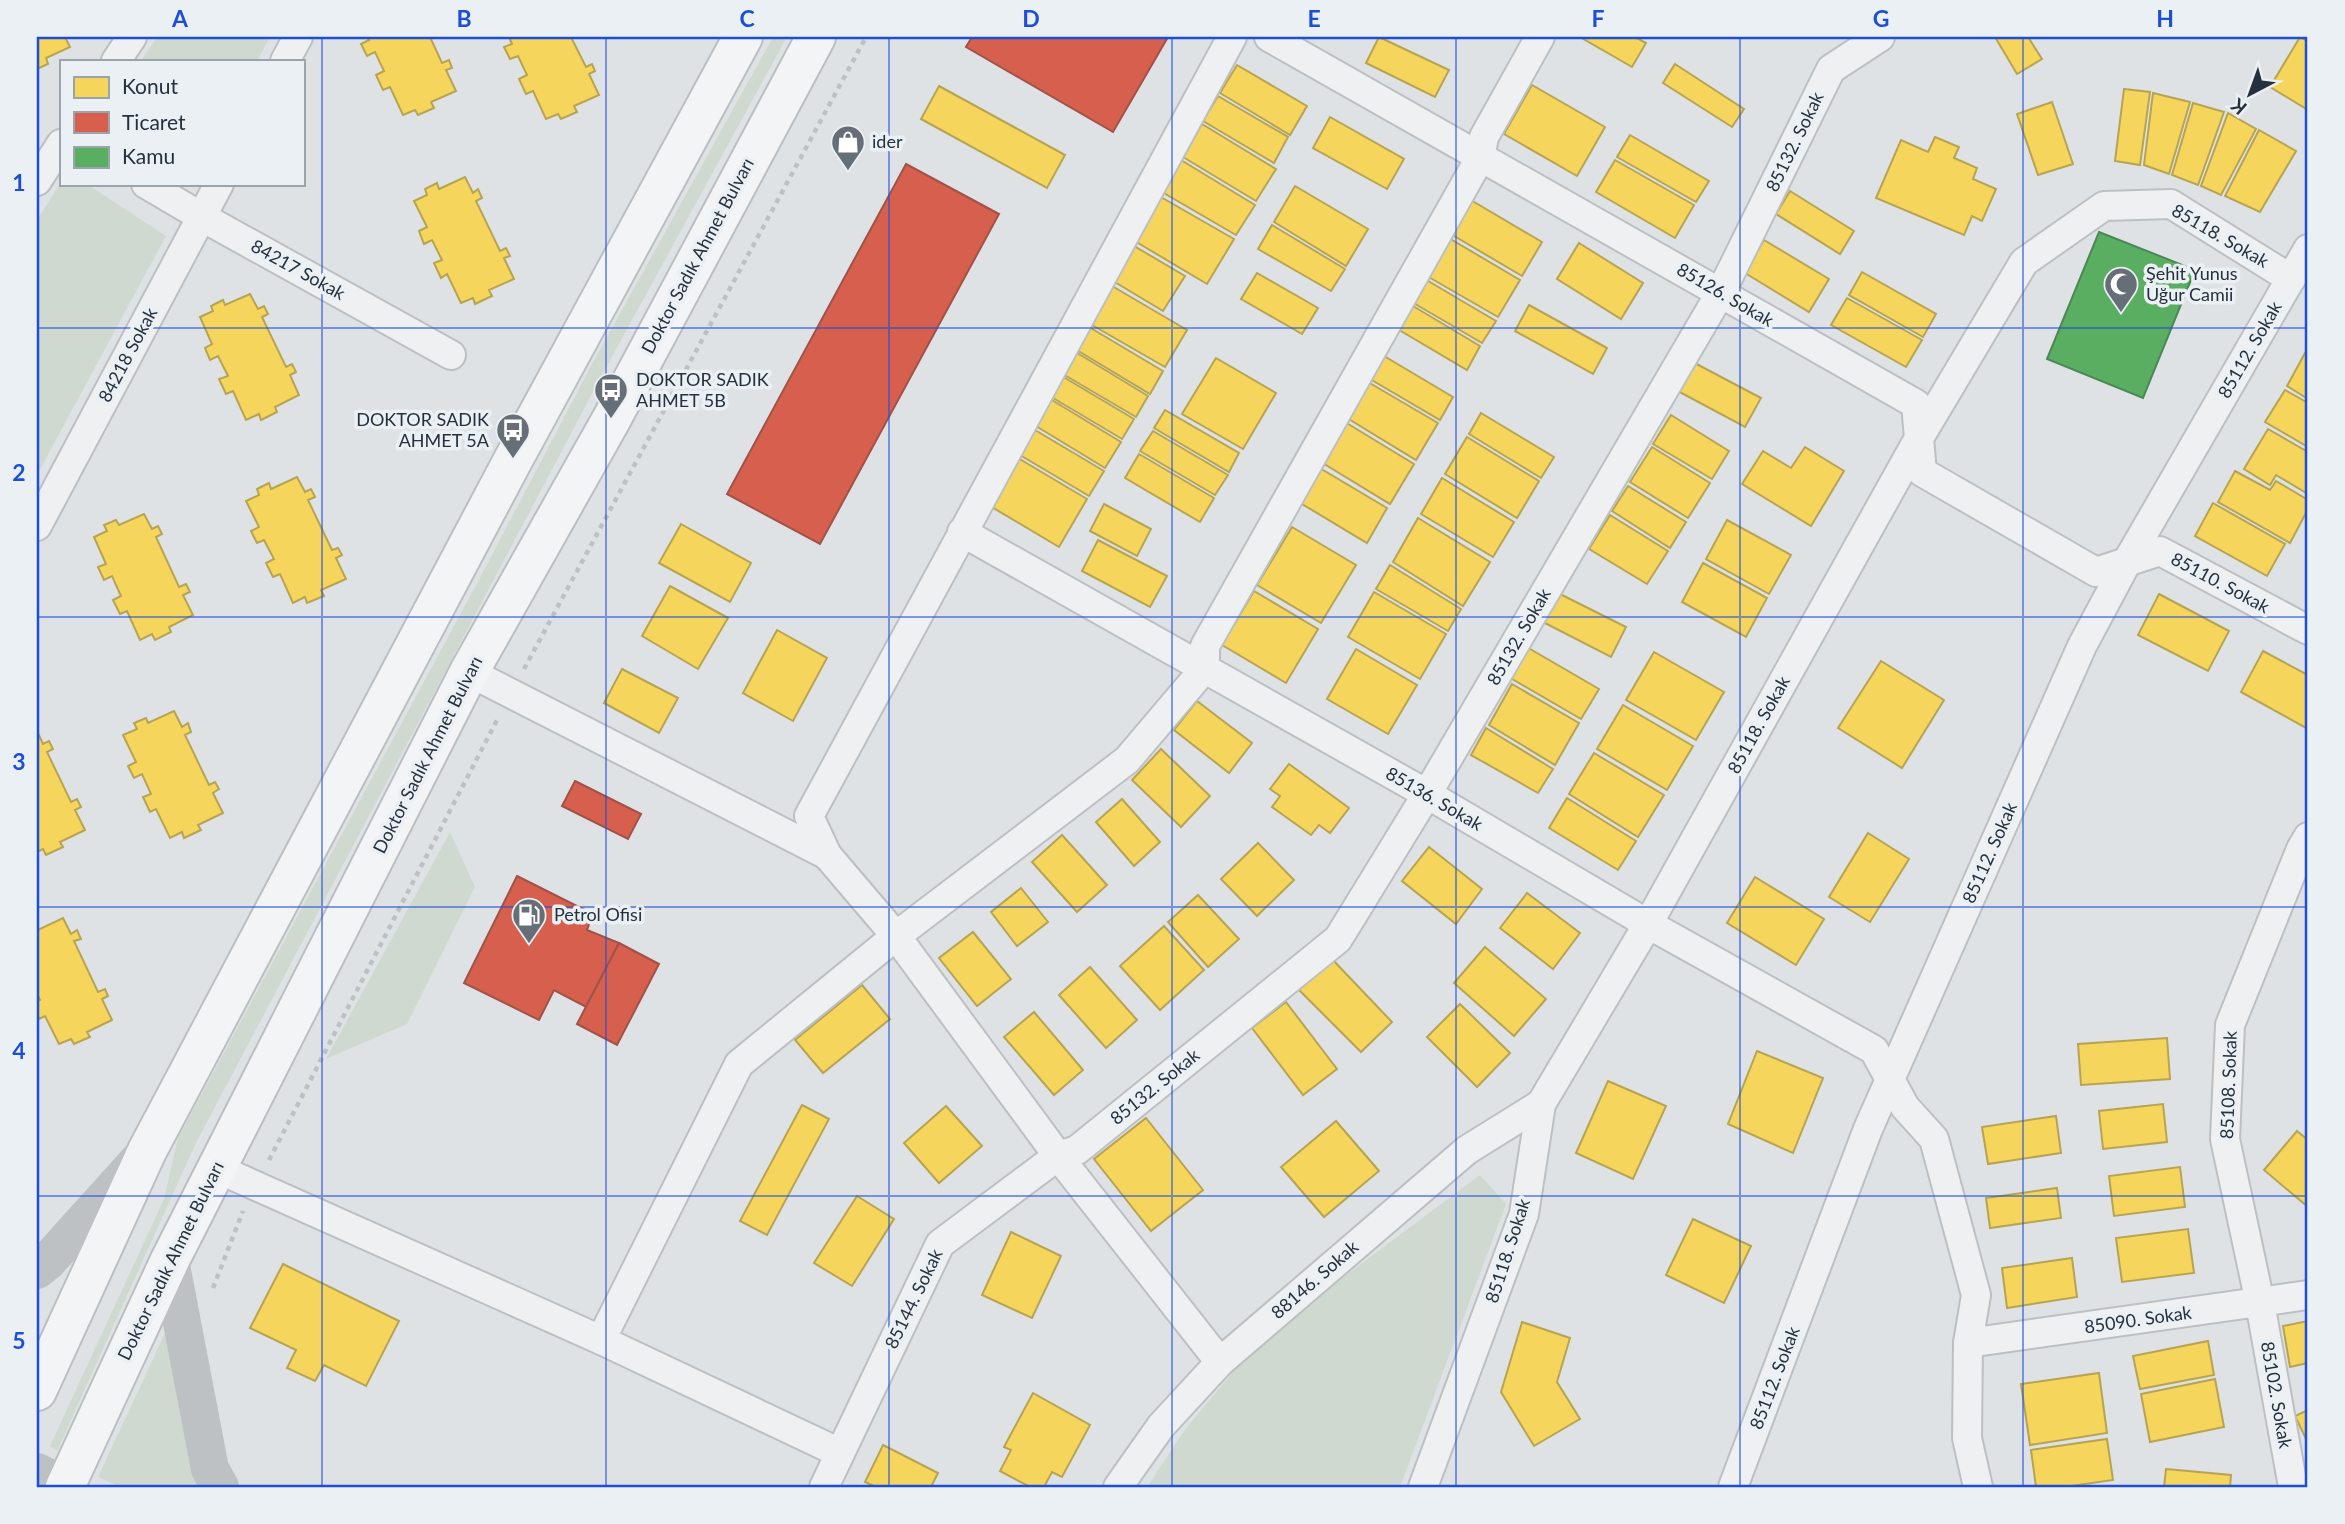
<svg xmlns="http://www.w3.org/2000/svg" width="2345" height="1524" font-family="Lato,sans-serif">
  <style>
    .green { fill: #d0d9cf }
    .homes { fill: #f6d55c; stroke: #b7a453; stroke-width: 2 }
    .shops { fill: #d6604d; stroke: #a15248; stroke-width: 2 }
    .public { fill: #5aae61; stroke: #4a8856; stroke-width: 2 }
    .lines { fill: none; stroke-linecap: round; stroke-linejoin: round }
    .street-casing { stroke: #bdc0c2; stroke-width: 32 }
    .primary-casing { stroke: #bbbfc2; stroke-width: 42 }
    .path { stroke: #bec1c4; stroke-width: 4.5; stroke-dasharray: 5 5; stroke-linecap: butt }
    .street { stroke: #eef0f1; stroke-width: 28 }
    .secondary { stroke: #bdc1c4; stroke-width: 38 }
    .primary { stroke: #f3f4f5; stroke-width: 38 }
    .grid { fill: none; stroke: #1d4ed8; stroke-width: 2; stroke-opacity: 0.55 }
    .labels { text-anchor: middle; stroke-width: 7; stroke-linejoin: round; paint-order: stroke }
    .poi-label { font-size: 18px; fill: #25313d; stroke: #ebf0f5; text-anchor: start }
    .street-label { font-size: 18px; fill: #25313d; stroke: #ebf0f5 }
    .neatline { fill: none; stroke: #1d4ed8; stroke-width: 2.5 }
    .grid-label { font-size: 23px; text-anchor: middle; font-weight: bold; fill: #1d4ed8 }
  </style>
  <rect width="100%" height="100%" fill="#dfe2e4"/>
  <g class="green">
    <polygon points="157,37 270,37 257,61 141,61"/>
    <polygon points="773,37 787,37 603,373 195,1145 57,1451 50,1446 164,1199 178,1138 482,574 591,366"/>
    <polygon points="61,182 61,184 87,184 166,236 37,475 37,220"/>
    <polygon points="450,832 475,887 407,1024 326,1059"/>
    <polygon points="1480,1175 1506,1204 1400,1487 1147,1487 1184,1431 1236,1368 1346,1275"/>
    <polygon points="175,1312 209,1487 121,1487 98,1477"/>
  </g>
  <g class="homes">
    <polygon points="37,37 65,37 70,47 46,58 48,64 37,69"/>
    <polygon points="367,37 430,37 442,63 449,60 452,68 446,70 456,91 431,102 434,108 418,115 415,110 403,115 390,87 383,90 376,75 384,71 375,52 367,56 361,44 369,40"/>
    <polygon points="509,37 571,37 586,67 592,64 595,71 589,74 599,95 574,106 577,112 561,119 558,114 546,119 533,91 526,94 519,79 527,75 518,56 510,59 504,47 512,44"/>
    <polygon points="1379,37 1449,70 1435,97 1366,63"/>
    <polygon points="1580,37 1635,37 1646,43 1632,67"/>
    <polygon points="1995,37 2028,37 2042,59 2017,74"/>
    <polygon points="2300,37 2308,41 2308,110 2270,87"/>
    <polygon points="1675,64 1744,109 1732,127 1663,83"/>
    <polygon points="1237,65 1307,106 1290,135 1220,93"/>
    <polygon points="1532,85 1605,127 1577,176 1504,134"/>
    <polygon points="939,86 1065,155 1047,188 921,119"/>
    <polygon points="2124,89 2150,92 2140,165 2115,161"/>
    <polygon points="2153,93 2190,102 2169,174 2144,165"/>
    <polygon points="1218,96 1288,137 1274,163 1203,121"/>
    <polygon points="2052,102 2073,164 2038,175 2017,114"/>
    <polygon points="2193,103 2224,112 2198,185 2172,175"/>
    <polygon points="2228,113 2256,129 2221,195 2201,186"/>
    <polygon points="1330,117 1404,159 1387,189 1313,148"/>
    <polygon points="1202,124 1276,169 1256,201 1183,157"/>
    <polygon points="2259,130 2296,151 2260,212 2225,196"/>
    <polygon points="1630,135 1709,181 1696,202 1617,157"/>
    <polygon points="1935,137 1959,147 1954,158 1977,168 1973,179 1996,189 1982,221 1972,216 1964,235 1876,198 1901,140 1928,152"/>
    <polygon points="1181,160 1255,205 1236,235 1162,192"/>
    <polygon points="1615,160 1694,205 1675,238 1596,192"/>
    <polygon points="465,177 473,193 478,189 482,198 476,201 500,251 506,248 510,256 504,258 514,279 489,290 492,296 475,304 473,298 461,303 447,274 441,278 434,263 442,260 432,240 424,244 419,231 427,227 414,201 427,195 425,189 437,183 439,189"/>
    <polygon points="1295,186 1368,229 1346,266 1274,222"/>
    <polygon points="1790,191 1854,231 1840,254 1776,214"/>
    <polygon points="1159,196 1234,239 1207,284 1133,240"/>
    <polygon points="1464,196 1542,242 1522,276 1444,230"/>
    <polygon points="1272,225 1345,269 1331,291 1258,249"/>
    <polygon points="1442,234 1520,280 1498,317 1420,272"/>
    <polygon points="1764,240 1829,279 1809,312 1745,273"/>
    <polygon points="1129,243 1185,276 1163,311 1108,278"/>
    <polygon points="1579,243 1643,283 1621,319 1557,279"/>
    <polygon points="1862,272 1936,314 1923,337 1849,295"/>
    <polygon points="1257,273 1318,308 1302,334 1241,299"/>
    <polygon points="1418,275 1496,321 1482,343 1405,298"/>
    <polygon points="1107,283 1187,330 1165,367 1085,321"/>
    <polygon points="250,294 258,309 264,306 268,314 262,317 286,367 292,364 296,372 290,375 299,395 275,407 277,412 261,420 259,414 246,420 233,391 226,394 219,379 228,376 218,356 210,360 205,348 212,344 200,317 213,311 211,306 223,300 225,305"/>
    <polygon points="1847,298 1922,340 1906,367 1831,325"/>
    <polygon points="1403,300 1480,346 1467,370 1389,324"/>
    <polygon points="1529,305 1607,348 1593,374 1515,331"/>
    <polygon points="1084,324 1163,371 1150,394 1070,346"/>
    <polygon points="1069,348 1148,396 1136,417 1056,370"/>
    <polygon points="2305,353 2308,355 2308,399 2287,386"/>
    <polygon points="1384,356 1453,397 1440,420 1370,379"/>
    <polygon points="1216,358 1276,393 1243,449 1182,414"/>
    <polygon points="1689,360 1761,398 1745,427 1674,389"/>
    <polygon points="1055,372 1134,419 1122,439 1043,392"/>
    <polygon points="1368,382 1438,423 1416,460 1347,418"/>
    <polygon points="2285,390 2308,403 2308,447 2265,422"/>
    <polygon points="1042,394 1121,442 1105,468 1026,420"/>
    <polygon points="1165,410 1239,453 1229,472 1154,428"/>
    <polygon points="1481,413 1554,457 1541,478 1469,434"/>
    <polygon points="1671,415 1729,451 1712,479 1653,444"/>
    <polygon points="1345,422 1414,464 1390,504 1321,462"/>
    <polygon points="2268,429 2308,452 2308,494 2276,475 2270,485 2244,469"/>
    <polygon points="1035,430 1104,471 1089,496 1020,455"/>
    <polygon points="1153,431 1228,475 1215,495 1140,451"/>
    <polygon points="1467,437 1539,481 1517,518 1445,474"/>
    <polygon points="1652,447 1710,483 1688,518 1630,482"/>
    <polygon points="1805,447 1844,471 1811,526 1742,484 1763,451 1791,468"/>
    <polygon points="1139,454 1214,498 1200,522 1125,478"/>
    <polygon points="1018,458 1087,499 1059,547 990,506"/>
    <polygon points="1318,467 1387,508 1367,543 1297,501"/>
    <polygon points="2235,471 2270,490 2276,481 2308,500 2308,509 2290,543 2218,502"/>
    <polygon points="297,477 305,492 311,489 315,497 308,500 332,550 338,548 342,555 336,558 346,579 321,590 324,596 307,603 305,597 293,603 280,574 273,577 266,563 274,559 264,540 257,543 251,531 259,527 246,501 259,495 257,489 269,483 271,489"/>
    <polygon points="1442,478 1514,522 1493,557 1421,514"/>
    <polygon points="1628,486 1686,522 1670,548 1612,511"/>
    <polygon points="2213,503 2285,544 2267,576 2195,536"/>
    <polygon points="1104,504 1151,529 1137,556 1090,531"/>
    <polygon points="144,514 152,529 158,526 162,534 156,537 179,587 186,584 190,592 183,595 193,615 169,627 171,632 155,640 152,634 140,640 127,611 120,614 113,600 121,596 112,576 104,580 98,567 106,564 94,537 107,531 104,525 116,520 119,525"/>
    <polygon points="1610,515 1668,551 1647,584 1589,549"/>
    <polygon points="1418,518 1490,562 1463,606 1393,562"/>
    <polygon points="1727,520 1791,555 1769,594 1706,559"/>
    <polygon points="681,524 751,563 730,602 659,563"/>
    <polygon points="1292,527 1356,565 1321,623 1257,585"/>
    <polygon points="1098,540 1167,576 1150,607 1082,571"/>
    <polygon points="1703,563 1767,598 1746,637 1682,602"/>
    <polygon points="1390,565 1461,609 1448,631 1376,589"/>
    <polygon points="670,586 728,618 698,669 642,636"/>
    <polygon points="1254,591 1318,629 1286,683 1222,645"/>
    <polygon points="1554,591 1626,627 1611,657 1539,620"/>
    <polygon points="1374,592 1446,634 1420,679 1348,637"/>
    <polygon points="2159,594 2229,631 2208,671 2138,635"/>
    <polygon points="777,630 827,658 793,721 743,693"/>
    <polygon points="1525,646 1599,689 1581,719 1507,676"/>
    <polygon points="1356,649 1417,685 1388,734 1327,699"/>
    <polygon points="2263,651 2308,675 2308,729 2241,692"/>
    <polygon points="1654,652 1724,692 1696,740 1626,700"/>
    <polygon points="1881,661 1944,700 1902,768 1838,728"/>
    <polygon points="622,669 678,698 659,733 604,703"/>
    <polygon points="1512,684 1579,723 1555,765 1489,725"/>
    <polygon points="1197,701 1252,743 1229,773 1174,730"/>
    <polygon points="1623,705 1693,746 1667,790 1597,749"/>
    <polygon points="174,711 182,727 188,723 191,732 185,735 209,785 215,782 219,789 213,793 223,813 198,825 201,830 184,838 182,832 170,838 156,809 150,812 143,797 151,794 142,774 134,778 128,766 136,762 123,735 137,729 134,723 146,718 148,723"/>
    <polygon points="1486,728 1553,769 1538,793 1471,755"/>
    <polygon points="37,731 43,744 49,741 53,749 47,752 71,802 77,799 81,807 75,810 85,830 60,842 63,847 46,855 43,849 37,852"/>
    <polygon points="1161,749 1210,796 1181,827 1132,780"/>
    <polygon points="1594,753 1664,795 1638,837 1569,794"/>
    <polygon points="1289,764 1349,808 1330,833 1319,825 1311,835 1272,807 1280,796 1270,789"/>
    <polygon points="1567,798 1636,841 1618,870 1549,828"/>
    <polygon points="1122,799 1160,842 1134,866 1096,822"/>
    <polygon points="1868,833 1909,859 1870,922 1829,897"/>
    <polygon points="1062,835 1107,885 1077,912 1032,862"/>
    <polygon points="1258,843 1294,880 1257,916 1221,879"/>
    <polygon points="1429,847 1482,889 1456,924 1402,881"/>
    <polygon points="1755,877 1824,919 1796,965 1727,923"/>
    <polygon points="1021,888 1048,922 1017,946 991,912"/>
    <polygon points="1527,893 1580,933 1553,969 1500,928"/>
    <polygon points="1198,895 1239,939 1208,967 1168,922"/>
    <polygon points="63,918 71,934 77,930 81,939 74,941 98,992 105,989 108,996 102,999 112,1020 87,1032 90,1037 74,1044 71,1039 59,1044 45,1016 39,1019 37,1014 37,1002 40,1000 37,994 37,928 38,930"/>
    <polygon points="1164,926 1204,970 1160,1010 1120,966"/>
    <polygon points="973,932 1011,979 977,1006 939,958"/>
    <polygon points="1485,947 1546,999 1514,1036 1454,983"/>
    <polygon points="1331,958 1392,1022 1361,1052 1299,990"/>
    <polygon points="1090,967 1137,1020 1106,1048 1059,995"/>
    <polygon points="862,985 890,1019 823,1073 795,1040"/>
    <polygon points="1286,1002 1337,1069 1303,1095 1252,1028"/>
    <polygon points="1460,1004 1510,1053 1477,1087 1427,1037"/>
    <polygon points="1034,1012 1083,1070 1054,1095 1004,1037"/>
    <polygon points="2167,1038 2170,1079 2081,1085 2078,1044"/>
    <polygon points="1757,1051 1823,1078 1793,1153 1728,1124"/>
    <polygon points="1608,1081 1666,1106 1633,1179 1576,1153"/>
    <polygon points="2163,1104 2167,1142 2103,1149 2099,1111"/>
    <polygon points="802,1105 829,1119 767,1235 740,1221"/>
    <polygon points="946,1106 982,1146 939,1183 904,1143"/>
    <polygon points="2056,1116 2061,1153 1988,1164 1982,1127"/>
    <polygon points="1146,1118 1203,1190 1151,1231 1094,1159"/>
    <polygon points="1336,1121 1379,1171 1324,1217 1281,1167"/>
    <polygon points="2297,1131 2308,1140 2308,1207 2264,1170"/>
    <polygon points="2180,1167 2185,1207 2114,1216 2109,1176"/>
    <polygon points="2057,1188 2061,1218 1990,1228 1986,1198"/>
    <polygon points="857,1196 894,1219 852,1286 814,1263"/>
    <polygon points="1693,1219 1751,1246 1724,1303 1666,1275"/>
    <polygon points="2188,1229 2194,1273 2122,1282 2116,1238"/>
    <polygon points="1011,1232 1061,1256 1032,1318 982,1295"/>
    <polygon points="2072,1258 2077,1297 2007,1308 2002,1268"/>
    <polygon points="283,1264 399,1321 366,1386 324,1365 315,1381 287,1368 296,1350 250,1328"/>
    <polygon points="2308,1321 2308,1363 2290,1367 2283,1326"/>
    <polygon points="1522,1322 1570,1338 1557,1382 1580,1419 1534,1446 1501,1392"/>
    <polygon points="2208,1341 2214,1375 2140,1389 2133,1356"/>
    <polygon points="2099,1373 2107,1433 2030,1445 2021,1384"/>
    <polygon points="2215,1379 2224,1427 2150,1442 2141,1394"/>
    <polygon points="1033,1393 1090,1425 1062,1477 1052,1472 1044,1487 1030,1487 1000,1471 1011,1450 1004,1447"/>
    <polygon points="2308,1410 2308,1443 2295,1416"/>
    <polygon points="2107,1439 2113,1480 2064,1487 2036,1487 2031,1450"/>
    <polygon points="883,1445 938,1473 931,1487 876,1487 865,1482"/>
    <polygon points="2166,1469 2231,1475 2230,1487 2164,1487"/>
  </g>
  <g class="shops">
    <polygon points="972,37 1168,37 1113,132 966,47"/>
    <polygon points="906,164 999,214 820,544 727,494"/>
    <polygon points="575,781 641,814 628,839 562,806"/>
    <polygon points="517,876 593,914 587,930 619,943 586,1007 554,990 539,1020 464,983"/>
    <polygon points="619,943 659,964 617,1045 577,1024"/>
  </g>
  <polygon class="public" points="2099,232 2195,270 2143,398 2047,359"/>
  <g class="lines">
    <g class="street-casing">
      <g id="street">
        <polyline points="1269,37 1916,404 1922,472 2096,572 2160,551 2308,630"/>
        <polyline points="116,61 132,37"/>
        <polyline points="285,61 298,37"/>
        <polyline points="37,181 61,144"/>
        <polyline points="146,184 202,217 451,355"/>
        <polyline points="37,526 219,184"/>
        <polyline points="962,532 1427,794 1648,924 1874,1050 1905,1107 1934,1139 1976,1295 1968,1343 1967,1438 1978,1487"/>
        <polyline points="469,672 827,855"/>
        <polyline points="216,1168 601,1340 840,1453"/>
        <polyline points="601,1340 739,1064 896,936 1127,760 1205,668 1205,646 1480,158 1484,137 1540,37"/>
        <polyline points="1968,1343 2308,1295"/>
        <polyline points="1220,1362 1058,1156 896,936 827,855 809,816 1232,37"/>
        <polyline points="824,1487 940,1244 1058,1156 1077,1150 1338,939 1427,794 1721,292 1831,69 1880,37"/>
        <polyline points="1118,1487 1161,1426 1220,1362 1467,1150 1541,1104"/>
        <polyline points="1423,1487 1524,1214 1541,1104 1648,924 1919,438 2024,262 2104,206 2171,204 2291,279"/>
        <polyline points="1733,1487 1868,1129 2082,646 2128,560 2308,249"/>
        <polyline points="2293,1487 2260,1303 2225,1139 2230,1025 2301,849 2308,837"/>
      </g>
    </g>
    <g class="primary-casing">
      <g id="primary">
        <polyline points="37,1391 147,1151 513,460 743,37"/>
        <polyline points="65,1487 170,1260 469,672 611,420 816,37"/>
      </g>
    </g>
    <g class="path">
      <polyline points="524,669 866,37"/>
      <polyline points="269,1160 497,720"/>
      <polyline points="213,1288 243,1211"/>
    </g>
    <use href="#street" class="street"/>
    <g class="secondary">
      <polyline points="170,1260 210,1469 220,1487"/>
      <polyline points="37,1270 47,1262 139,1160"/>
      <polyline points="37,1472 67,1487"/>
    </g>
    <use href="#primary" class="primary"/>
  </g>
  <path class="grid" d="M322 37V1487M606 37V1487M889 37V1487M1172 37V1487M1456 37V1487M1740 37V1487M2023 37V1487M37 328H2308M37 617H2308M37 907H2308M37 1196H2308"/>
  <defs>
    <g id="shop-pin" transform="scale(1.75)"><path d="M0 17L-7.5 6A9.5 9.5 0 1 1 7.5 6Z" fill="#666f77" stroke="#ebf0f5"/><path d="M-5-2.5h2.3a2.7 3.5 0 0 1 5.4 0H5L5.5 6h-11ZM-1.5-2.5h3a1.5 2.3 0 0 0-3 0Z" fill="#fff"/></g>
    <g id="mosque-pin" transform="scale(1.75)"><path d="M0 17L-7.5 6A9.5 9.5 0 1 1 7.5 6Z" fill="#666f77" stroke="#ebf0f5"/><path d="M3.5-4.9A6 6 0 1 0 3.5 4.9A5 5 0 1 1 3.5-4.9Z" fill="#fff"/></g>
    <g id="bus-pin" transform="scale(1.75)"><path d="M0 17L-7.5 6A9.5 9.5 0 1 1 7.5 6Z" fill="#666f77" stroke="#ebf0f5"/><path d="M-5-6H5V4H4V6H2V4H-2V6H-4V4H-5ZM-3.5-4V0h7V-4ZM-3.5 1.2v1.5H-2V1.2ZM2 1.2v1.5H3.5V1.2Z" fill="#fff"/></g>
    <g id="fuel-pin" transform="scale(1.75)"><path d="M0 17L-7.5 6A9.5 9.5 0 1 1 7.5 6Z" fill="#666f77" stroke="#ebf0f5"/><path d="M-5.5-6h7V0h2V4h1.3V-2.5L3-4.5l.8-.8L6-3V5H2.5V1h-1V6h-7ZM-4.2-4.7v3.2H.2V-4.7Z" fill="#fff"/></g>
  </defs>
  <g fill-rule="evenodd">
    <use href="#shop-pin" x="848" y="142"/>
    <use href="#mosque-pin" x="2121" y="284"/>
    <use href="#bus-pin" x="611" y="390"/>
    <use href="#bus-pin" x="513" y="430"/>
    <use href="#fuel-pin" x="529" y="915"/>
  </g>
  <g class="labels">
    <g class="poi-label">
      <text x="872" y="148">ider</text>
      <text x="2146" y="280">Şehit Yunus<tspan x="2146" dy="21">Uğur Camii</tspan></text>
      <text x="636" y="386">DOKTOR SADIK<tspan x="636" dy="21">AHMET 5B</tspan></text>
      <text x="489" y="426" text-anchor="end">DOKTOR SADIK<tspan x="489" dy="21">AHMET 5A</tspan></text>
      <text x="554" y="921">Petrol Ofisi</text>
    </g>
    <g class="street-label">
      <text transform="translate(1795 142) rotate(-64)" y="6">85132. Sokak</text>
      <text transform="translate(2220 236) rotate(30)" y="6">85118. Sokak</text>
      <text transform="translate(698 256) rotate(-62)" y="6">Doktor Sadık Ahmet Bulvarı</text>
      <text transform="translate(298 270) rotate(29)" y="6">84217 Sokak</text>
      <text transform="translate(1725 295) rotate(30)" y="6">85126. Sokak</text>
      <text transform="translate(2250 350) rotate(-60)" y="6">85112. Sokak</text>
      <text transform="translate(128 355) rotate(-62)" y="6">84218 Sokak</text>
      <text transform="translate(2220 583) rotate(28)" y="6">85110. Sokak</text>
      <text transform="translate(1519 637) rotate(-60)" y="6">85132. Sokak</text>
      <text transform="translate(1759 725) rotate(-61)" y="6">85118. Sokak</text>
      <text transform="translate(428 755) rotate(-63)" y="6">Doktor Sadık Ahmet Bulvarı</text>
      <text transform="translate(1434 799) rotate(30)" y="6">85136. Sokak</text>
      <text transform="translate(1990 853) rotate(-66)" y="6">85112. Sokak</text>
      <text transform="translate(2229 1085) rotate(-88)" y="6">85108. Sokak</text>
      <text transform="translate(1155 1087) rotate(-39)" y="6">85132. Sokak</text>
      <text transform="translate(1508 1251) rotate(-72)" y="6">85118. Sokak</text>
      <text transform="translate(171 1261) rotate(-64)" y="6">Doktor Sadık Ahmet Bulvarı</text>
      <text transform="translate(1315 1280) rotate(-41)" y="6">88146. Sokak</text>
      <text transform="translate(914 1299) rotate(-64)" y="6">85144. Sokak</text>
      <text transform="translate(2138 1320) rotate(-8)" y="6">85090. Sokak</text>
      <text transform="translate(1775 1378) rotate(-69)" y="6">85112. Sokak</text>
      <text transform="translate(2276 1395) rotate(80)" y="6">85102. Sokak</text>
    </g>
  </g>
  <rect width="2345" height="1524" fill="none" stroke="#ebf0f5" stroke-width="77"/>
  <rect x="60" y="60" width="245" height="126" fill="#ebf0f5" stroke="#9ca4ab" stroke-width="2"/>
  <rect x="74" y="77" width="35" height="21" fill="#f6d55c" stroke="#9ca4ab" stroke-width="2"/>
  <text x="122" y="94" font-size="21" fill="#25313d">Konut</text>
  <rect x="74" y="112" width="35" height="21" fill="#d6604d" stroke="#9ca4ab" stroke-width="2"/>
  <text x="122" y="130" font-size="21" fill="#25313d">Ticaret</text>
  <rect x="74" y="147" width="35" height="21" fill="#5aae61" stroke="#9ca4ab" stroke-width="2"/>
  <text x="122" y="164" font-size="21" fill="#25313d">Kamu</text>
  <g transform="translate(2250 94) rotate(221)" stroke="#ebf0f5" stroke-width="5" paint-order="stroke">
  <path d="M0-5L12 26L0 18L-12 26Z" fill="#25313d"/>
  <text y="-10" font-size="19" font-weight="bold" text-anchor="middle" fill="#25313d">K</text>
  </g>
  <rect x="38" y="38" width="2268" height="1448" class="neatline"/>
  <g class="grid-label">
    <text x="180" y="27">A</text>
    <text x="464" y="27">B</text>
    <text x="747" y="27">C</text>
    <text x="1031" y="27">D</text>
    <text x="1314" y="27">E</text>
    <text x="1598" y="27">F</text>
    <text x="1881" y="27">G</text>
    <text x="2165" y="27">H</text>
    <text x="19" y="191">1</text>
    <text x="19" y="481">2</text>
    <text x="19" y="770">3</text>
    <text x="19" y="1059">4</text>
    <text x="19" y="1349">5</text>
  </g>
</svg>
